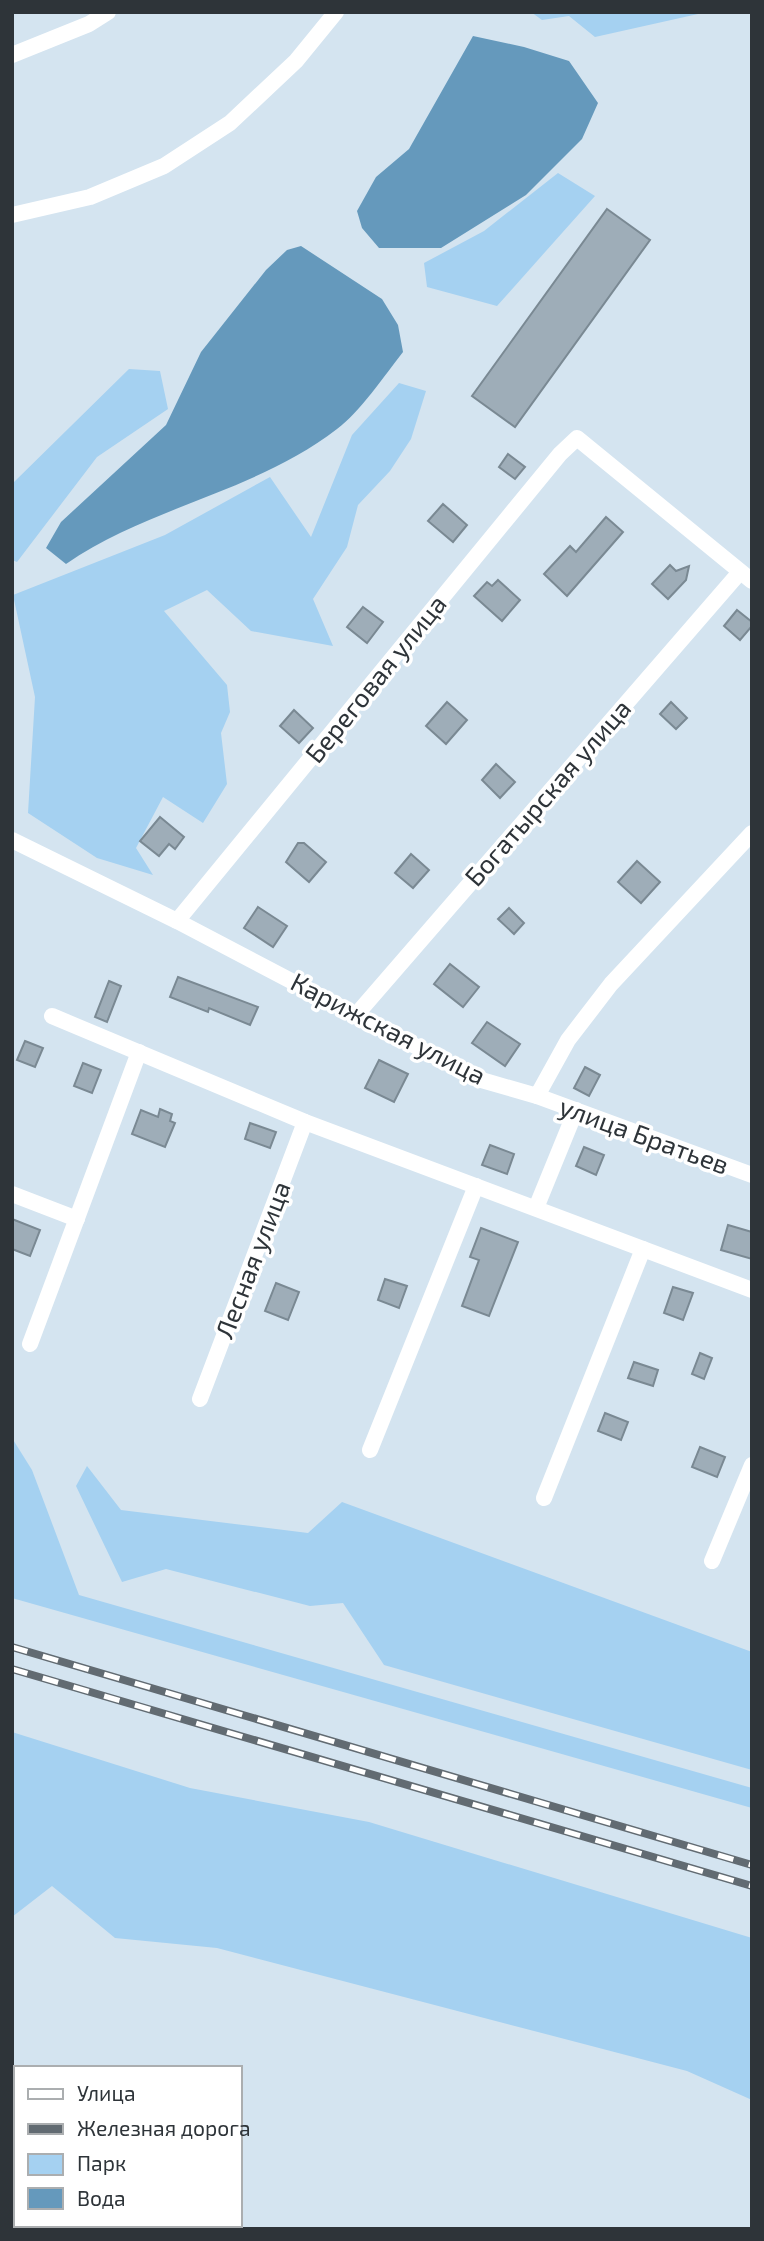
<svg xmlns="http://www.w3.org/2000/svg" width="764" height="2241" font-family="'Exo 2',sans-serif">
  <style>
    .green { fill: #a5d1f1 }
    .water { fill: #6599bc }
    .building { fill: #9eadb8; stroke: #7a8993; stroke-width: 2 }
    .lines { fill: none; stroke-linecap: round; stroke-linejoin: round }
    .minor { stroke: #fff; stroke-width: 16 }
    .rail-casing { stroke: #626b72; stroke-width: 8 }
    .rail { stroke: #fff; stroke-width: 5; stroke-dasharray: 16; stroke-linecap: butt }
    .labels { text-anchor: middle; stroke-width: 7; stroke-linejoin: round; paint-order: stroke }
    .street-label { font-size: 26px; fill: #2e3439; stroke: #fff }
  </style>
  <rect width="100%" height="100%" fill="#d4e4f0"/>
  <g class="green">
    <polygon points="531,12 707,12 595,37 569,16 542,20"/>
    <polygon points="558,173 595,196 497,306 427,287 424,263 484,231"/>
    <polygon points="129,369 160,371 168,409 97,457 17,562 12,560 12,484"/>
    <polygon points="399,383 426,391 411,439 390,471 358,505 347,547 313,599 333,646 251,631 207,590 164,611 227,685 230,712 221,733 227,784 203,823 163,797 136,848 153,875 97,858 28,813 35,697 13,595 165,535 270,477 311,537 352,435"/>
    <polygon points="12,1438 32,1470 79,1595 752,1788 752,1808 12,1598"/>
    <polygon points="87,1466 121,1510 308,1533 342,1502 752,1652 752,1770 384,1665 343,1603 310,1606 166,1569 122,1582 76,1486"/>
    <polygon points="12,1732 190,1788 369,1822 752,1938 752,2100 687,2071 217,1948 115,1938 52,1886 12,1917"/>
  </g>
  <g class="water">
    <polygon points="473,36 524,47 569,61 598,103 582,139 526,195 441,248 379,248 362,228 357,211 376,177 409,149"/>
    <path d="M301 246 382 299 398 325 403 352C385 375 359 413 337 429 256 492 150 506 66 564L46 548 61 522 166 425 201 352 266 270 287 250Z"/>
  </g>
  <g class="building">
    <polygon points="607,209 650,240 515,427 472,396"/>
    <polygon points="508,454 525,467 515,479 499,467"/>
    <polygon points="443,504 467,525 453,542 428,521"/>
    <polygon points="606,517 623,532 567,596 544,574 570,546 576,552"/>
    <polygon points="670,565 676,571 689,566 686,580 668,599 652,584"/>
    <polygon points="498,580 520,600 502,621 474,596 487,582 492,586"/>
    <polygon points="363,607 383,622 367,643 347,627"/>
    <polygon points="737,610 752,622 752,626 740,640 724,626"/>
    <polygon points="447,702 467,720 446,744 426,726"/>
    <polygon points="671,702 687,718 676,729 660,714"/>
    <polygon points="294,710 313,728 299,743 280,726"/>
    <polygon points="496,764 515,782 500,798 482,780"/>
    <polygon points="160,817 184,837 175,849 169,844 159,856 140,841"/>
    <polygon points="298,843 304,843 326,862 309,882 286,862"/>
    <polygon points="411,854 429,870 413,888 395,873"/>
    <polygon points="637,861 660,882 641,903 618,882"/>
    <polygon points="258,907 287,926 273,947 244,928"/>
    <polygon points="509,908 524,923 514,934 498,919"/>
    <polygon points="450,964 479,987 463,1007 434,984"/>
    <polygon points="178,977 258,1007 250,1025 209,1008 208,1012 170,997"/>
    <polygon points="109,981 121,986 107,1022 95,1017"/>
    <polygon points="487,1022 520,1044 505,1066 472,1043"/>
    <polygon points="25,1041 43,1048 35,1067 17,1060"/>
    <polygon points="379,1060 408,1074 394,1102 365,1088"/>
    <polygon points="83,1063 101,1070 92,1093 74,1086"/>
    <polygon points="585,1067 600,1075 589,1096 574,1088"/>
    <polygon points="160,1109 172,1114 170,1121 175,1123 165,1147 132,1134 141,1110 158,1117"/>
    <polygon points="250,1123 276,1132 270,1148 245,1139"/>
    <polygon points="490,1145 514,1154 507,1174 482,1165"/>
    <polygon points="584,1147 604,1155 596,1175 576,1166"/>
    <polygon points="12,1219 40,1230 30,1256 12,1249"/>
    <polygon points="728,1225 752,1232 752,1259 721,1250"/>
    <polygon points="481,1228 518,1242 489,1316 462,1306 479,1260 470,1257"/>
    <polygon points="385,1279 407,1286 399,1308 378,1300"/>
    <polygon points="276,1283 299,1292 288,1320 265,1311"/>
    <polygon points="673,1287 693,1293 683,1320 664,1313"/>
    <polygon points="700,1353 712,1358 704,1379 692,1374"/>
    <polygon points="634,1362 658,1370 653,1386 628,1378"/>
    <polygon points="605,1413 628,1422 621,1440 598,1431"/>
    <polygon points="700,1447 725,1457 717,1477 692,1467"/>
  </g>
  <g class="lines">
    <g class="minor">
      <polyline points="12,55 89,24 108,12"/>
      <polyline points="12,215 90,197 164,166 230,123 296,61 336,12"/>
      <polyline points="12,840 177,921 478,1079 537,1096 568,1040 611,984 752,833"/>
      <polyline points="177,921 560,454 577,438 752,581"/>
      <polyline points="356,1015 740,572"/>
      <polyline points="52,1016 305,1122 752,1290"/>
      <polyline points="537,1096 752,1175"/>
      <polyline points="12,1194 77,1219"/>
      <polyline points="536,1208 576,1110"/>
      <polyline points="30,1344 139,1052"/>
      <polyline points="200,1399 305,1122"/>
      <polyline points="370,1450 476,1186"/>
      <polyline points="544,1498 643,1249"/>
      <polyline points="712,1561 752,1465"/>
    </g>
    <g class="rail-casing">
      <g id="rail">
        <polyline points="12,1647 752,1865"/>
        <polyline points="12,1669 752,1886"/>
      </g>
    </g>
    <use href="#rail" class="rail"/>
  </g>
  <g class="labels">
    <g class="street-label">
      <text transform="translate(376 679) rotate(-51)" y="9">Береговая улица</text>
      <text transform="translate(548 793) rotate(-49)" y="9">Богатырская улица</text>
      <text transform="translate(388 1029) rotate(27)" y="9">Карижская улица</text>
      <text transform="translate(644 1136) rotate(20)" y="9">улица Братьев</text>
      <text transform="translate(253 1260) rotate(-69)" y="9">Лесная улица</text>
    </g>
  </g>
  <rect width="764" height="2241" fill="none" stroke="#2e3439" stroke-width="28"/>
  <rect x="14" y="2066" width="228" height="161" fill="#ffffff" stroke="#abaeb0" stroke-width="2"/>
  <rect x="28" y="2089" width="35" height="10" fill="#ffffff" stroke="#abaeb0" stroke-width="2"/>
  <text x="77" y="2101" font-size="21" fill="#2e3439">Улица</text>
  <rect x="28" y="2124" width="35" height="10" fill="#626b72" stroke="#abaeb0" stroke-width="2"/>
  <text x="77" y="2136" font-size="21" fill="#2e3439">Железная дорога</text>
  <rect x="28" y="2154" width="35" height="21" fill="#a5d1f1" stroke="#abaeb0" stroke-width="2"/>
  <text x="77" y="2171" font-size="21" fill="#2e3439">Парк</text>
  <rect x="28" y="2188" width="35" height="21" fill="#6599bc" stroke="#abaeb0" stroke-width="2"/>
  <text x="77" y="2206" font-size="21" fill="#2e3439">Вода</text>
</svg>
